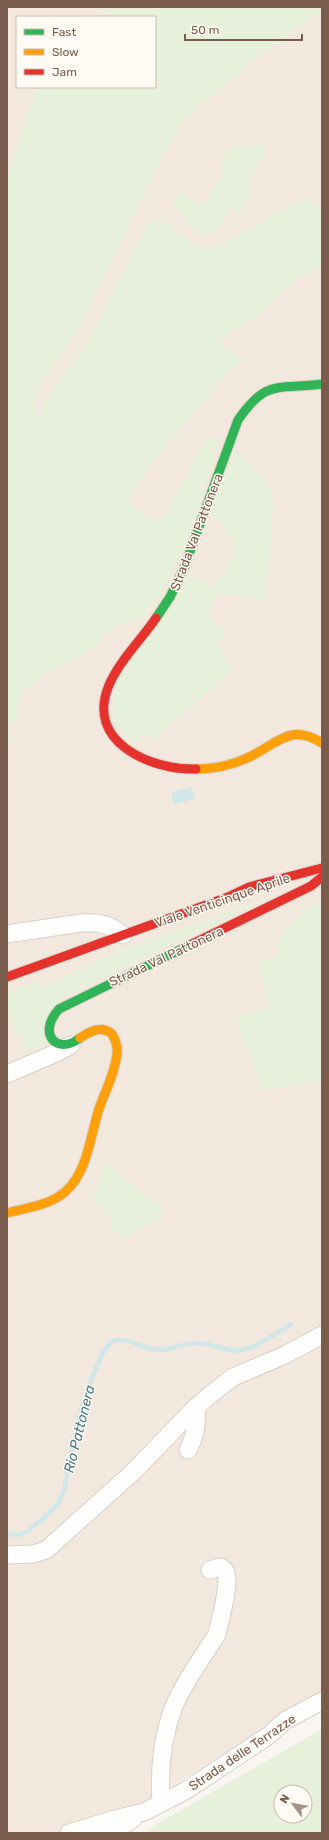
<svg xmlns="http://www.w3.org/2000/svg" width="329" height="1840" font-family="Rubik,sans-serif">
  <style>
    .residential { fill: #f2e8de }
    .green { fill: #e7f0db; fill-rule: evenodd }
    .water { fill: #d0e8ea }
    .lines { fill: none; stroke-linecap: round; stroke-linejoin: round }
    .stream { stroke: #d0e8ea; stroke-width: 4.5 }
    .street-casing { stroke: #d7d1cb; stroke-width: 19 }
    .fast-casing { stroke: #d9d2cb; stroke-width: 11 }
    .slow-casing { stroke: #d9d2cb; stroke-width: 11 }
    .jam-casing { stroke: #d9d2cb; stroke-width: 11 }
    .street { stroke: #fefefd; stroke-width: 17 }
    .fast { stroke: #30b455; stroke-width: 9 }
    .slow { stroke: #ff9f0a; stroke-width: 9 }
    .jam { stroke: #e5322d; stroke-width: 9 }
    .labels { text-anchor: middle; stroke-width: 3; stroke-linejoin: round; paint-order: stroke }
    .street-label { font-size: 13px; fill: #7a5c4d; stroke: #fffaf3 }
    .water-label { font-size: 14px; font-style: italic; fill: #437c86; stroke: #fffaf3 }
  </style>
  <rect width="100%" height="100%" fill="#f9f5f0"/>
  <g class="residential">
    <polygon points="7,7 111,7 101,17 17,17 17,87 39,87 34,94 7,177"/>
    <polygon points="322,11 322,1696 308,1701 98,1833 7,1833 7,555 44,427 33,405 41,383 76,334 162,158 186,118 261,54"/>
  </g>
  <g class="green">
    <path d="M111 7H322V11L261 54 186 118 162 158 76 334 41 383 33 405 39 417 46 399 86 344 149 221H163L178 231 197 248H214L298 201 310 200 318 205 322 210V264L314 272 307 273 298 278 263 312 218 341 241 358V362L236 368 229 371 146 470 133 493 131 503 138 511 157 520 163 518 207 438 211 436 219 442C199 503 184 572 140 620L117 624 88 653 44 674 19 697 18 720 10 727 12 743 7 748V177L34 94 39 87H155V17H101Z"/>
    <path d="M256 143H261L266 148V153L246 185 253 189 238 214 230 209C221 224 208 249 190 227 182 218 186 214 174 208V201L180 192 203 205 226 167 219 163 224 153 238 144 250 147Z"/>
    <path d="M234 453 240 455 270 486 273 505 266 600C249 602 218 582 210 605 209 608 208 610 209 614 211 623 224 627 225 636L219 642V648L231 665 230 673 156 738 153 740 143 733 133 744 112 720 117 679 188 574 211 586 214 585 221 574H224L234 555 232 548 234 540 224 532 225 524 210 514Z"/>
    <polygon points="270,896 62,998 48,1043 26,1052 21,1037 16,1034 11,1016 7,1017 7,993 38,981 43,987 109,955"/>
    <path d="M322 899V1081L267 1090 262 1089 240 1030 238 1021 239 1015 243 1012 269 1008 258 962 279 955 277 944C290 920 299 913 322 899Z"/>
    <polygon points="103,1165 111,1166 153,1202 161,1202 162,1218 138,1229 126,1239 110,1228 112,1219 91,1200 95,1194"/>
    <path d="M322 1729V1833H144L164 1820ZM281 1792H305V1816H281Z"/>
  </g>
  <polygon class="water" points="192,787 195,799 174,804 171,792"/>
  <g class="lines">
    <path class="stream" d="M7 1534 19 1535 26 1532 40 1521 58 1504 64 1490 78 1420 86 1393 102 1354 112 1341C129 1336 143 1350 160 1350 172 1350 184 1343 196 1343 210 1343 222 1350 236 1351 251 1351 278 1332 291 1324"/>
    <g class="street-casing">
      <g id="street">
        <path d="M7 934 81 923C99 922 109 924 123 935"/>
        <polyline points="7,1074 56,1053 71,1045"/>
        <path d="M188 1450C196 1435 197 1424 196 1407"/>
        <polyline points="7,1555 33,1554 46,1550 132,1473 196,1407 215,1391 233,1377 285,1355 322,1335"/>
        <path d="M161 1803C159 1770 162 1737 174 1706 185 1680 203 1657 217 1634 220 1619 230 1587 226 1573 225 1570 223 1568 220 1567L210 1570"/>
        <polyline points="69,1833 115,1819 144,1812 185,1791 268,1736 286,1720 322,1701"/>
        <polyline points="111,1833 133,1819"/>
      </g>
    </g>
    <g class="fast-casing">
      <g id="fast">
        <path d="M156 618 170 597 184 568 238 420C267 378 277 390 322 384"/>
        <path d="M80 1038C56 1056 37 1033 59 1009L194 943"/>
      </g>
    </g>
    <g class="slow-casing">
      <g id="slow">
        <path d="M196 769C213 769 232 765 247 758 277 745 289 722 322 743"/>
        <path d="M7 1213C27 1208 51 1205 66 1191 88 1171 90 1136 99 1109 105 1091 115 1074 117 1054 118 1047 116 1041 112 1034 102 1025 90 1031 80 1038"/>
      </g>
    </g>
    <g class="jam-casing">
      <g id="jam">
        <path d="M156 618C141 640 120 660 109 685 85 742 150 770 196 769"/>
        <polyline points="194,943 311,886 322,877"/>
        <polyline points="7,977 228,897 249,887 322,868"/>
      </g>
    </g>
    <use href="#street" class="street"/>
    <use href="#fast" class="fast"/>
    <use href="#slow" class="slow"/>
    <use href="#jam" class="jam"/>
  </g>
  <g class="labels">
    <g class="street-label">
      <text transform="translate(196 532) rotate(-69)" y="5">Strada Val Pattonera</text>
      <text transform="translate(222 900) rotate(-19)" y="5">Viale Venticinque Aprile</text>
      <text transform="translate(166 956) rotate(-25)" y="5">Strada Val Pattonera</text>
      <text transform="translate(242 1752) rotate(-34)" y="5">Strada delle Terrazze</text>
    </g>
    <g class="water-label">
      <text transform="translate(79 1429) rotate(-76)" y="5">Rio Pattonera</text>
    </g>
  </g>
  <rect width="329" height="1840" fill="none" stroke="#7a5c4d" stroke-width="16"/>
  <rect x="16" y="16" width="140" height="72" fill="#fffaf3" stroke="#cabbb1"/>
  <rect x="24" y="29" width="20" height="6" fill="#30b455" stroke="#cabbb1"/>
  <text x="52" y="36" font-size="12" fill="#7a5c4d">Fast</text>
  <rect x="24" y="49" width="20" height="6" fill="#ff9f0a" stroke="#cabbb1"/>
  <text x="52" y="56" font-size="12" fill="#7a5c4d">Slow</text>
  <rect x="24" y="69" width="20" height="6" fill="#e5322d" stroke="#cabbb1"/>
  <text x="52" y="76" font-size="12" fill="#7a5c4d">Jam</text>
  <g transform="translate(293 1804) rotate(302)"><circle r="19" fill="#fffaf3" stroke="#cabbb1"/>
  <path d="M0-3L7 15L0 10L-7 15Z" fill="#a69286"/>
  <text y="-6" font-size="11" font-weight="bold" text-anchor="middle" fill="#7a5c4d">N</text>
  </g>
  <path d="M185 34v6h117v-6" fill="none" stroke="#7a5c4d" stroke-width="2"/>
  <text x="191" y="34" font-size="12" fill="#7a5c4d" stroke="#fffaf3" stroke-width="3" paint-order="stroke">50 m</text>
</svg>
